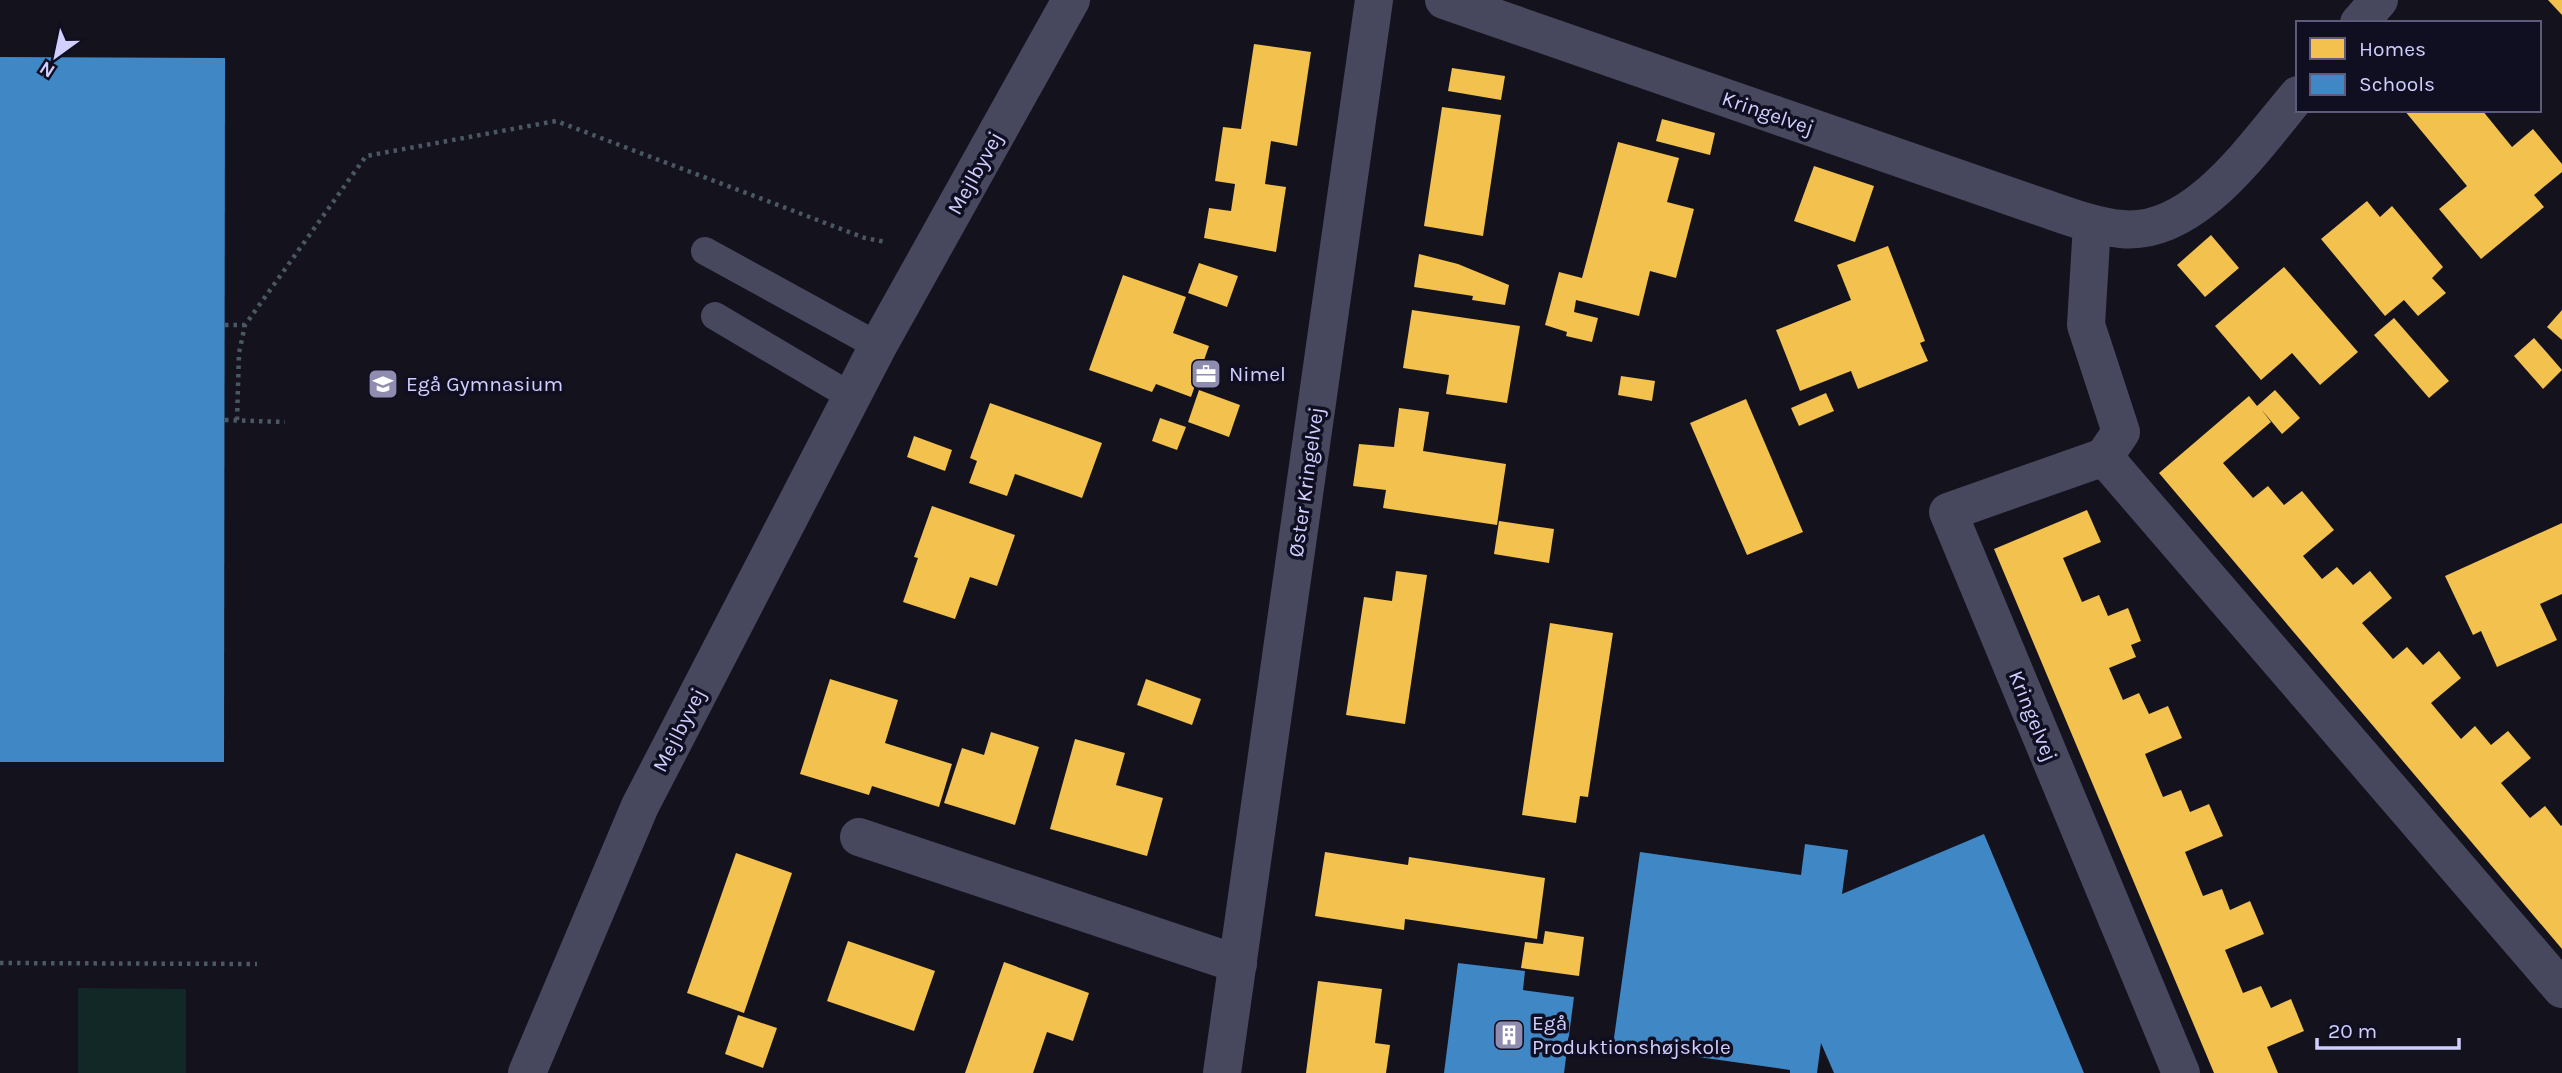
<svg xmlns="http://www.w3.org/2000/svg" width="2562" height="1073" font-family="Karla,sans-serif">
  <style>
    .green { fill: #112827 }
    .homes { fill: #f2c14e }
    .schools { fill: #3f88c5 }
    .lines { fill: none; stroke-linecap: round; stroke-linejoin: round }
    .path { stroke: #4a5864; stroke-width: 4.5; stroke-dasharray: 3.5 5; stroke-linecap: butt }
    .service { stroke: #47485e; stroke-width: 28 }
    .minor { stroke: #47485e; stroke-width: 38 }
    .tertiary { stroke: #47485e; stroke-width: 38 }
    .labels { text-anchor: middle; stroke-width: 7; stroke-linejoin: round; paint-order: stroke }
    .street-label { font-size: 21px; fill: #d1cffe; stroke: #100e21 }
    .poi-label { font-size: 21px; fill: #d1cffe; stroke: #100e21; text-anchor: start }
  </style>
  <rect width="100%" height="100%" fill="#14121d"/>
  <polygon class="green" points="78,988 186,989 186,1073 78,1073"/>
  <g class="homes">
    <polygon points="2548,0 2562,0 2562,15"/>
    <polygon points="1254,44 1311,52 1297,146 1271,141 1265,184 1286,187 1276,252 1204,238 1209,208 1231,211 1235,184 1215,181 1223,127 1241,129"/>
    <polygon points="1452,68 1505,76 1501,100 1448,91"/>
    <polygon points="1442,107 1501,115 1483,236 1424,226"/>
    <polygon points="2404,110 2482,110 2512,147 2533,129 2562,164 2562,172 2534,195 2544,207 2481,259 2439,209 2467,186"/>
    <polygon points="1662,119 1715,133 1710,155 1656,141"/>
    <polygon points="1618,142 1679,158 1667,202 1694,209 1676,278 1650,271 1639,316 1576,300 1574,312 1598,318 1592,342 1566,336 1567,332 1545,325 1559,272 1582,278"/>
    <polygon points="1814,166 1874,186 1855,242 1794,221"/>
    <polygon points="2367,201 2380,217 2392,206 2443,267 2432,278 2446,293 2418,316 2404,300 2385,316 2321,239"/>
    <polygon points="2211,235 2239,268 2205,297 2177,265"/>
    <polygon points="1888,246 1925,341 1920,343 1928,361 1858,389 1851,371 1800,391 1776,330 1851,300 1837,265"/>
    <polygon points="1419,254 1458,264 1509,285 1505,305 1472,300 1473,296 1414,287"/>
    <polygon points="1199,263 1238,276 1227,307 1188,293"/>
    <polygon points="2284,267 2358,352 2320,385 2292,353 2261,380 2215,326"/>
    <polygon points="1123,275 1186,297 1173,333 1209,346 1191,397 1156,384 1152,392 1089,370"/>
    <polygon points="1412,310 1520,326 1507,403 1446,394 1449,375 1403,368"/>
    <polygon points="2562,310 2562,340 2547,327"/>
    <polygon points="2394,318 2449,381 2429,398 2374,335"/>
    <polygon points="2534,338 2562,370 2543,389 2514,356"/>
    <polygon points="1621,376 1655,381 1652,401 1618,395"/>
    <polygon points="1199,390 1240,405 1229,437 1188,422"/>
    <polygon points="2275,390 2300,418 2282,434 2261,409 2271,422 2223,463 2253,498 2268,486 2284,505 2302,491 2334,530 2303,556 2322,579 2337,567 2353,585 2370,571 2392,598 2362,623 2393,659 2407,647 2423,665 2439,651 2461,678 2431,703 2461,739 2475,726 2491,745 2508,731 2531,758 2501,783 2530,818 2545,806 2561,826 2562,825 2562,949 2159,473 2249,396 2257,406"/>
    <polygon points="1826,393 1834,411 1799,426 1791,408"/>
    <polygon points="1746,399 1803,532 1747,555 1690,423"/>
    <polygon points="990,403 1102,443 1082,498 1015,474 1007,496 969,483 977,461 970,458"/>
    <polygon points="1399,408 1429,412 1423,451 1506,464 1497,525 1383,508 1386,490 1353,486 1359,444 1394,447"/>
    <polygon points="1160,418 1186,427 1177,450 1152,441"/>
    <polygon points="914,436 952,450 945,471 907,457"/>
    <polygon points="932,506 1015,535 997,586 970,577 955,619 903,602 918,558 914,557"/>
    <polygon points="2087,510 2101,542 2063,558 2082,602 2099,595 2108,616 2128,608 2141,641 2131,645 2136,657 2109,668 2123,700 2139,693 2149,714 2168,706 2182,738 2145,754 2163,797 2181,790 2190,812 2209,804 2223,836 2185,852 2203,896 2222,889 2230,910 2250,901 2264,934 2225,950 2243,993 2261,986 2271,1008 2291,999 2304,1031 2267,1047 2278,1073 2214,1073 1994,549"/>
    <polygon points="1499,521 1554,529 1549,563 1494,554"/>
    <polygon points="2562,523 2562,594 2540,604 2557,640 2497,667 2481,631 2473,635 2445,576"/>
    <polygon points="1396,571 1427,575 1405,724 1346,715 1364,597 1392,601"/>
    <polygon points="1550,623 1613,633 1588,797 1580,796 1576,823 1522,815"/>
    <polygon points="830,679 898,700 885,743 952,764 939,807 872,786 869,795 800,774"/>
    <polygon points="1146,679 1201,699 1192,725 1137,705"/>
    <polygon points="991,732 1039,747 1015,825 944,803 962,748 984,755"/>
    <polygon points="1075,739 1125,753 1116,785 1163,798 1147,856 1050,829"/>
    <polygon points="1325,852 1408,865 1409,857 1545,878 1537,939 1405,919 1404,930 1315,916"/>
    <polygon points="736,853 792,873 744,1013 687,993"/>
    <polygon points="1545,931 1584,937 1579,976 1521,968 1525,942 1543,944"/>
    <polygon points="848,941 935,971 914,1031 827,1001"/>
    <polygon points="1004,962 1089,993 1073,1041 1047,1032 1033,1073 965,1073"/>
    <polygon points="1318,981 1382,989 1375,1043 1390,1045 1386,1073 1306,1073"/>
    <polygon points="738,1015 777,1028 763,1068 725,1054"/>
  </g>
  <g class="schools">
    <polygon points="0,57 225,58 224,762 0,762"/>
    <polygon points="1984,834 2084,1073 1834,1073 1821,1043 1817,1073 1790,1073 1790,1070 1613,1045 1640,852 1801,875 1805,844 1848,850 1842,894"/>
    <polygon points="1458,963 1525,971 1523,990 1574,997 1564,1073 1444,1073"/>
  </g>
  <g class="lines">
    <g class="path">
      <polyline points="225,325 245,325"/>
      <polyline points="225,420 285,422"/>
      <polyline points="237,420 239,353 245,325 366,156 556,121 865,238 886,242"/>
      <polyline points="0,963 257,964"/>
    </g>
    <g class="service">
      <polyline points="705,251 878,346"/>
      <polyline points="715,316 852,397"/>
    </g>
    <g class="minor">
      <path d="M1444 0 2038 206C2065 215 2092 226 2121 229 2195 237 2256 144 2298 95"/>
      <polyline points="2359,23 2379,0"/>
      <polyline points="2092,224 2086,325 2121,432 2104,457"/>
      <polyline points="859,837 1238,964"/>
      <polyline points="1222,1073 1374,0"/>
      <polyline points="2181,1073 1948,512 2104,457 2562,989"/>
    </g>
    <polyline class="tertiary" points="527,1073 640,806 878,346 1071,0"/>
  </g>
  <defs>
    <g id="office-square" transform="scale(1.575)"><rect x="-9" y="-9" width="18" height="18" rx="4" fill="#8f8daf" stroke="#100e21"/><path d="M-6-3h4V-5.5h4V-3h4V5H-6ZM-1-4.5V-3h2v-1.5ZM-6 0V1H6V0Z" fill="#fff"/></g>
    <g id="school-square" transform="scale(1.575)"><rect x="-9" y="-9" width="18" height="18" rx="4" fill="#8f8daf" stroke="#100e21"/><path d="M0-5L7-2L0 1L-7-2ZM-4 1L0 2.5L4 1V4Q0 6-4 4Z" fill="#fff"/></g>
    <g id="building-square" transform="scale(1.575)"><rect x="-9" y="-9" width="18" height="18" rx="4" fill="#8f8daf" stroke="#100e21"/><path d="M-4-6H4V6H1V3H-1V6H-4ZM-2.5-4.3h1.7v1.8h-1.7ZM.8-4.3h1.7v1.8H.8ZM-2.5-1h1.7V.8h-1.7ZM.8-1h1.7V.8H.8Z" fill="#fff"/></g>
  </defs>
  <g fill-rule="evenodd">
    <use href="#office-square" x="1206" y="374"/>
    <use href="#school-square" x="383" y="384"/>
    <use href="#building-square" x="1509" y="1035"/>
  </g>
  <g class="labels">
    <g class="street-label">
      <text transform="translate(1768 113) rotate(19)" y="7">Kringelvej</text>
      <text transform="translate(975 173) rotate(-61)" y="7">Mejlbyvej</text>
      <text transform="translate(1306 482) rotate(-82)" y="7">Øster Kringelvej</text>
      <text transform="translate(2033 716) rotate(68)" y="7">Kringelvej</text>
      <text transform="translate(679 730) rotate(-63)" y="7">Mejlbyvej</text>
    </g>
    <g class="poi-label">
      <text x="1229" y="381">Nimel</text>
      <text x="406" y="391">Egå Gymnasium</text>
      <text x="1532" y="1030">Egå<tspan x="1532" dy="24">Produktionshøjskole</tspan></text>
    </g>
  </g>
  <rect x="2296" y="21" width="245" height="91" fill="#100e21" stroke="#5d5b79" stroke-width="2"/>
  <rect x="2310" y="38" width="35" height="21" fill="#f2c14e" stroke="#5d5b79" stroke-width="2"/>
  <text x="2359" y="56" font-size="21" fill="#d1cffe">Homes</text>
  <rect x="2310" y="74" width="35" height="21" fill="#3f88c5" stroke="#5d5b79" stroke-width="2"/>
  <text x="2359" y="91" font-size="21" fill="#d1cffe">Schools</text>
  <g transform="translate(56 56) rotate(213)" stroke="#100e21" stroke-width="5" paint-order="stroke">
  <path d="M0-5L12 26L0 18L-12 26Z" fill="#d1cffe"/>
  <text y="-10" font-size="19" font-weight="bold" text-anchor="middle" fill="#d1cffe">N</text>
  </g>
  <path d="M2317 1038v10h142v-10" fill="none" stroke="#d1cffe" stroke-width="3.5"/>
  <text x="2328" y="1038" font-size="21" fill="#d1cffe" stroke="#100e21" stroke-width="5" paint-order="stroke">20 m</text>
</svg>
